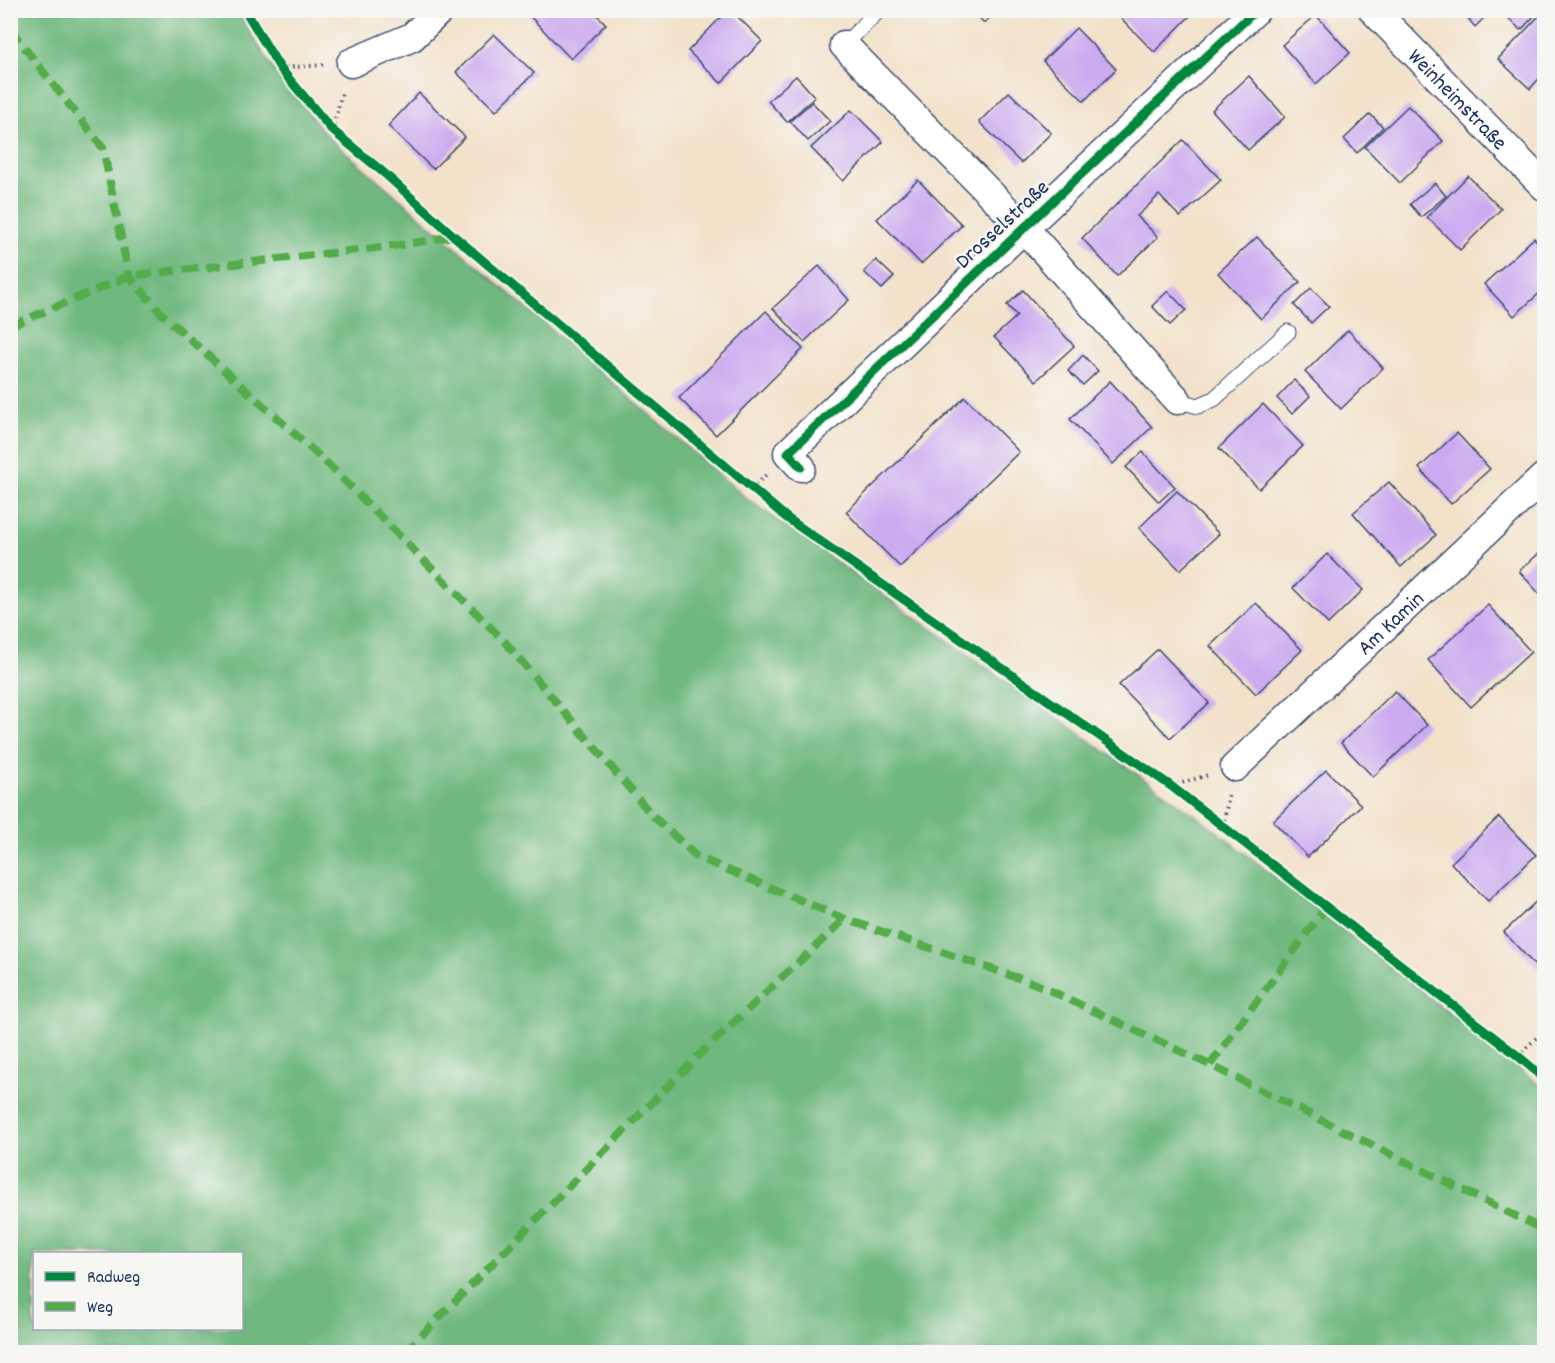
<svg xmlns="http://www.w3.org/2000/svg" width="1555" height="1363" font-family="Dekko,sans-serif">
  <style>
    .forest { fill: #6fb87f; stroke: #45746e; stroke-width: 1.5; fill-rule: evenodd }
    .building { fill: #ccaaf0 }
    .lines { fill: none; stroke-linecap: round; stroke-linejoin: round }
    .service-casing { stroke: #3b4a6e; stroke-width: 17 }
    .minor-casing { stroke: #3b4a6e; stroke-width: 31 }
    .path { stroke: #3b4a6e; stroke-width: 4; stroke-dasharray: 1.5 4.5; stroke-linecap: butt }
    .service { stroke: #fff; stroke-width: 15 }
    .minor { stroke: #fff; stroke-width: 28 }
    .quiet { stroke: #52ab49; stroke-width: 8; stroke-dasharray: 15 8; stroke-linecap: butt }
    .cycleway-casing { stroke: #f6f6f2; stroke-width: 13 }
    .cycleway { stroke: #00873e; stroke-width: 9 }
    .labels { text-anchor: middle; stroke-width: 5; stroke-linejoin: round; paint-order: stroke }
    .street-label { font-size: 22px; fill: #1b2f5e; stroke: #f6f6f2 }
  </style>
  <rect width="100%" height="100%" fill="#f6f6f2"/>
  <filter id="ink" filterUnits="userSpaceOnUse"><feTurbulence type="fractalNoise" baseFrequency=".0167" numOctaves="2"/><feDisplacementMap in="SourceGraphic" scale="12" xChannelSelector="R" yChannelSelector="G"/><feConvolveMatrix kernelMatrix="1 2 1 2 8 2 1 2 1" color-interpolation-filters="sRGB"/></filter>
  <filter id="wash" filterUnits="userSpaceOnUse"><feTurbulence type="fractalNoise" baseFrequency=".008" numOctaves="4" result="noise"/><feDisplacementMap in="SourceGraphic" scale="24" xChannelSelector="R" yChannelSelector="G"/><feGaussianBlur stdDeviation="1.35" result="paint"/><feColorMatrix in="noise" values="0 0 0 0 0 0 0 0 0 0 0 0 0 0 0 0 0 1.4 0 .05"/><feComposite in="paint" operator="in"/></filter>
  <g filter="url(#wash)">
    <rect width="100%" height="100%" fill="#f3e1c9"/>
    <path class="forest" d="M10 11H237L277 75 329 138 746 498 1205 822 1509 1060 1544 1089V1352H11ZM34 1254H242V1328H34Z"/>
    <g id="blocks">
      <g class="building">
        <polygon points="524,10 592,10 606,24 571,59"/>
        <polygon points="728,10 731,10 762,41 721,83 688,51"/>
        <polygon points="972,10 998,10 984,23"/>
        <polygon points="1113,10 1196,10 1154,52"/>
        <polygon points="1461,10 1492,10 1475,27"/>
        <polygon points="1517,10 1540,10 1521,30 1509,19"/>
        <polygon points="1316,15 1350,53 1316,84 1282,45"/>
        <polygon points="1539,16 1544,22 1544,73 1530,89 1498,59"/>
        <polygon points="1076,28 1116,69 1084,101 1043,61"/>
        <polygon points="494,34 534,73 496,111 456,72"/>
        <polygon points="796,76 815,97 787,122 768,101"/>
        <polygon points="1249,76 1285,117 1248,150 1212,110"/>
        <polygon points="1009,92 1051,133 1021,163 979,122"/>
        <polygon points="419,93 465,137 433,169 388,126"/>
        <polygon points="812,102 830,121 808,141 790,121"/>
        <polygon points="1408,106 1443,141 1400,183 1365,147"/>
        <polygon points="851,110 883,142 843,181 811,148"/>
        <polygon points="1370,114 1383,127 1357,153 1344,139"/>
        <polygon points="1183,140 1221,180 1180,217 1159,195 1149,205 1137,216 1158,237 1117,276 1082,238"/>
        <polygon points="1468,176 1501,209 1460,250 1427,217"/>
        <polygon points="918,180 962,225 921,264 877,219"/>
        <polygon points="1435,183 1446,196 1421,217 1410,204"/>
        <polygon points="1257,237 1300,282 1261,319 1218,273"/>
        <polygon points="1534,238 1544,249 1544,289 1514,316 1484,284"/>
        <polygon points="876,260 894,277 882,289 864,272"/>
        <polygon points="819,266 849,300 804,342 773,308"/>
        <polygon points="1311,288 1329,306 1311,323 1294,305"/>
        <polygon points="1023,290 1074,346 1036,381 994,337 1017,316 1007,305"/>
        <polygon points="1168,291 1186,310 1170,325 1152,306"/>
        <polygon points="766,311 803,349 716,435 679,398"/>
        <polygon points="1348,330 1383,368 1341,409 1305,372"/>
        <polygon points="1083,355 1098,371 1083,385 1068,371"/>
        <polygon points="1294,380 1310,396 1292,414 1277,398"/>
        <polygon points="1110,381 1152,427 1113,464 1070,419"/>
        <polygon points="965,397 1019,452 900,567 846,512"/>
        <polygon points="1263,404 1303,446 1259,489 1219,448"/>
        <polygon points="1457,433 1490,469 1451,504 1419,468"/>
        <polygon points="1143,452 1175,487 1159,502 1126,467"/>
        <polygon points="1389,482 1436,535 1401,567 1353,513"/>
        <polygon points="1177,491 1219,534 1180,570 1139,528"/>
        <polygon points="1544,549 1544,599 1519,571"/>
        <polygon points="1327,554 1363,590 1328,624 1293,588"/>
        <polygon points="1256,603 1302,650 1256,694 1210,646"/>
        <polygon points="1488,605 1531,652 1471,707 1428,660"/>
        <polygon points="1158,649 1209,703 1170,738 1119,685"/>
        <polygon points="1395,691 1427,725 1373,777 1341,743"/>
        <polygon points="1326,770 1361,805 1308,857 1273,821"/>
        <polygon points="1499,817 1536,855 1488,901 1451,863"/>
        <polygon points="1544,894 1544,969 1541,972 1504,932"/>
      </g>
    </g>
  </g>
  <g filter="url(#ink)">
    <use href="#blocks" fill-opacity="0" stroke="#3b4a6e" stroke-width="1.5"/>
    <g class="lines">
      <g class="service-casing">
        <g id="service">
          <polyline points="844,45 879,10"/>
          <polyline points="1177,400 1198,406 1214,399 1288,332"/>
        </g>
      </g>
      <g class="minor-casing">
        <g id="minor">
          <path id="s1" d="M1373 10 1544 186"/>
          <polyline points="844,45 1024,228 1177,400"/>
          <polyline points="351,63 412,37 440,10"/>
          <polyline points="801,467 788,453 1024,228 1256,10"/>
          <path id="s2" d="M1235 767 1544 477"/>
        </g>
      </g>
      <g class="path">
        <polyline points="280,68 323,65"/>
        <polyline points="332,130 343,90"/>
        <polyline points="752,489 769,472"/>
        <polyline points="1171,786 1208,775"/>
        <polyline points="1223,826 1229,794"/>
        <polyline points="1518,1056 1544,1030"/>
      </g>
      <use href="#service" class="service"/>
      <use href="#minor" class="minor"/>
      <g class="quiet">
        <polyline points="10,29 103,148 129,276 162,314 329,465 505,642 652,815 697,857 845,919 1036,984 1210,1065 1544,1230"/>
        <polyline points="10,326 129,276 401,245 454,236"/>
        <polyline points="1210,1065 1326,907"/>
        <polyline points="405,1352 701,1053 845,919"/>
      </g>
      <g class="cycleway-casing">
        <g id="cycleway">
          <polyline points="245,10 280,68 332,130 384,173 454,236 787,518 1171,786 1518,1056 1544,1078"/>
          <polyline points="801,467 788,453 1024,228 1256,10"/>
        </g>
      </g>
      <use href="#cycleway" class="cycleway"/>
    </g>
  </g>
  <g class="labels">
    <g class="street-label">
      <text dy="8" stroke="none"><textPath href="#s1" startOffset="123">Weinheimstraße</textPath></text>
      <text transform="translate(1001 223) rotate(-43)" y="8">Drosselstraße</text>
      <text dy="8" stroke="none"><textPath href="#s2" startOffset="212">Am Kamin</textPath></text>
    </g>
  </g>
  <rect width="1555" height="1363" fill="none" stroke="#f6f6f2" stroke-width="36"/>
  <rect x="33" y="1252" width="210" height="78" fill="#f6f6f2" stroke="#9ea6b7" stroke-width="1.5"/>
  <rect x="45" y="1272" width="30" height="9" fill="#00873e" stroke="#9ea6b7" stroke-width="1.5"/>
  <text x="87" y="1282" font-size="18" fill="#1b2f5e">Radweg</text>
  <rect x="45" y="1302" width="30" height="9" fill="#52ab49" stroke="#9ea6b7" stroke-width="1.5"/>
  <text x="87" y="1312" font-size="18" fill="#1b2f5e">Weg</text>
</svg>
